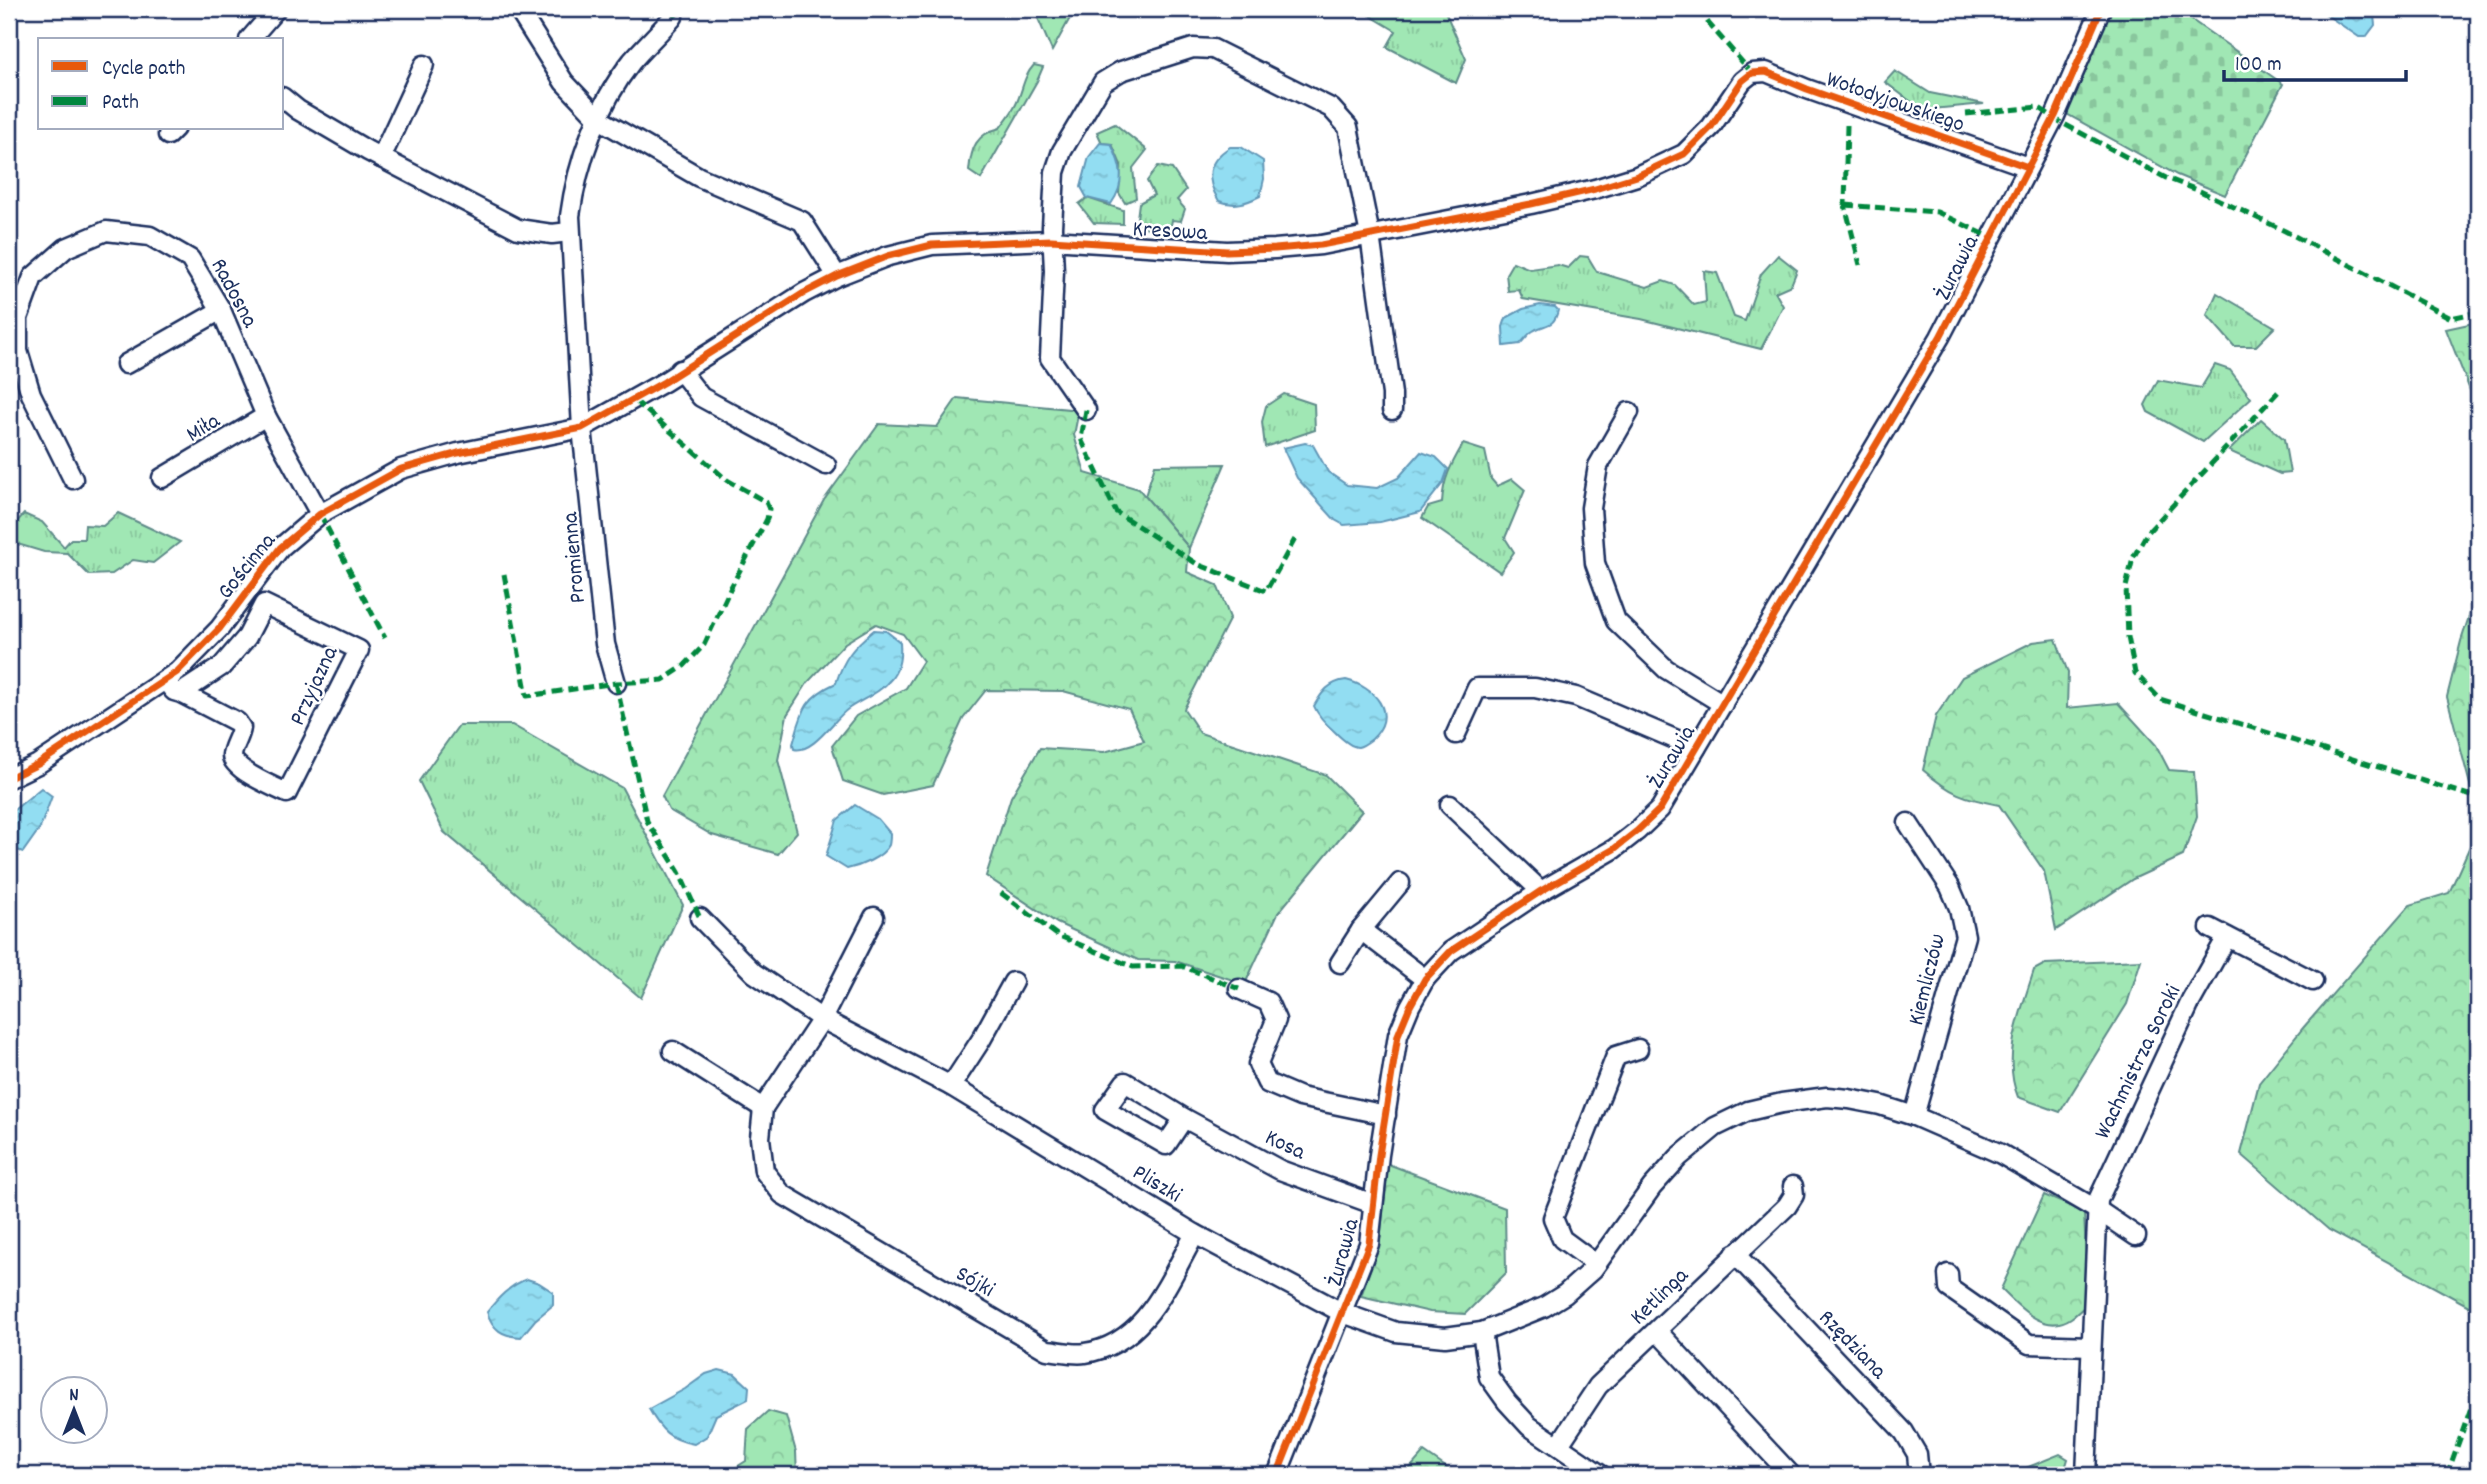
<svg xmlns="http://www.w3.org/2000/svg" width="2487" height="1484" font-family="Dekko,sans-serif">
  <style>
    .grass { fill: url(#grass-tufts); stroke: #5e8b89; stroke-width: 2 }
    .forest { fill: url(#forest-crowns); stroke: #5e8b89; stroke-width: 2 }
    .cemetery { fill: url(#cemetery-stones); stroke: #5e8b89; stroke-width: 2 }
    .water { fill: url(#water-ripples); stroke: #6297b7; stroke-width: 2 }
    .lines { fill: none; stroke-linecap: round; stroke-linejoin: round }
    .minor-casing { stroke: #1b2f5e; stroke-width: 23 }
    .minor { stroke: #fff; stroke-width: 18 }
    .quiet { stroke: #00873e; stroke-width: 5; stroke-dasharray: 10 5; stroke-linecap: butt }
    .cycleway-casing { stroke: #fff; stroke-width: 11 }
    .cycleway { stroke: #e8590c; stroke-width: 7 }
    .labels { text-anchor: middle; stroke-width: 5; stroke-linejoin: round; paint-order: stroke }
    .street-label { font-size: 23px; fill: #1b2f5e; stroke: #fff }
  </style>
  <defs>
    <pattern id="grass-tufts" width="24" height="20" patternUnits="userSpaceOnUse" patternTransform="scale(1.75)"><rect width="24" height="20" fill="#a0e7b4"/><path d="M3 7l-1-3M5 7V3M7 7l1-3M15 17l-1-3M17 17v-4M19 17l1-3" fill="none" stroke="#89c69d"/></pattern>
    <pattern id="forest-crowns" width="20" height="18" patternUnits="userSpaceOnUse" patternTransform="scale(1.75)"><rect width="20" height="18" fill="#a0e7b4"/><path d="M2 6a3 3 0 1 1 6 0M12 15a3 3 0 1 1 6 0" fill="none" stroke="#89c69d"/></pattern>
    <pattern id="cemetery-stones" width="16" height="16" patternUnits="userSpaceOnUse" patternTransform="scale(1.75)"><rect width="16" height="16" fill="#a0e7b4"/><path d="M2 7V4a2 2 0 0 1 4 0v3zM10 15v-3a2 2 0 0 1 4 0v3z" fill="#89c69d"/></pattern>
    <pattern id="water-ripples" width="26" height="14" patternUnits="userSpaceOnUse" patternTransform="scale(1.75)"><rect width="26" height="14" fill="#92ddf2"/><path d="M2 4q2-2 4 0t4 0M15 11q2-2 4 0t4 0" fill="none" stroke="#7dbed2"/></pattern>
  </defs>
  <rect width="100%" height="100%" fill="#fff"/>
  <filter id="ink" filterUnits="userSpaceOnUse"><feTurbulence type="fractalNoise" baseFrequency=".0143" numOctaves="2"/><feDisplacementMap in="SourceGraphic" scale="14" xChannelSelector="R" yChannelSelector="G"/><feConvolveMatrix kernelMatrix="1 2 1 2 8 2 1 2 1" color-interpolation-filters="sRGB"/></filter>
  <g filter="url(#ink)">
    <g class="grass">
      <polygon points="1034,9 1075,9 1052,51"/>
      <polygon points="1359,9 1444,9 1466,59 1456,83 1387,47 1396,31"/>
      <path d="M1034 65 1043 67 1037 81 981 179 969 171C971 148 976 134 1000 128 1005 121 1010 115 1014 108 1023 93 1022 78 1034 65Z"/>
      <polygon points="1895,71 1930,93 1984,104 1922,110 1885,82"/>
      <polygon points="1115,124 1147,150 1133,168 1136,198 1125,203 1119,193 1121,165 1112,144 1102,143 1097,132"/>
      <polygon points="1158,166 1172,169 1186,190 1177,200 1185,209 1181,221 1172,220 1170,230 1142,227 1137,218 1139,203 1154,195 1147,181"/>
      <polygon points="1087,198 1123,210 1123,224 1094,223 1079,204"/>
      <polygon points="1778,255 1797,270 1791,285 1775,292 1783,306 1761,349 1641,319 1523,299 1519,290 1508,291 1506,274 1513,262 1530,269 1558,265 1568,268 1580,256 1588,257 1597,272 1647,287 1663,281 1675,285 1694,305 1706,302 1704,271 1717,273 1734,317 1745,321 1761,274"/>
      <polygon points="2217,293 2275,327 2256,346 2234,346 2207,315"/>
      <polygon points="2215,365 2230,370 2251,398 2203,442 2148,412 2145,405 2158,380 2201,388"/>
      <polygon points="1284,394 1314,404 1315,430 1265,447 1262,422 1266,406"/>
      <polygon points="2261,419 2284,439 2290,473 2280,474 2229,451"/>
      <path d="M1463 444 1485 451 1491 479 1497 486 1512 479 1525 490 1505 538 1514 552 1500 572 1422 518 1428 507 1442 503C1443 479 1451 465 1463 444Z"/>
      <polygon points="1225,464 1189,548 1145,496 1155,465"/>
      <polygon points="118,513 180,542 153,563 133,560 112,574 89,575 67,553 44,552 14,543 12,527 24,514 42,522 64,547 71,539 84,539 85,525 103,526"/>
      <polygon points="459,725 512,725 622,788 683,905 641,998 444,832 419,781"/>
    </g>
    <g class="forest">
      <polygon points="2478,322 2478,411 2446,329"/>
      <polygon points="957,398 1079,410 1074,435 1085,473 1139,489 1189,548 1187,572 1217,585 1230,618 1184,709 1200,733 1326,775 1362,811 1278,913 1245,984 1175,961 1138,960 1057,923 986,876 1011,797 1040,748 1104,752 1144,741 1129,709 1063,691 986,690 963,719 933,785 883,795 843,781 832,746 856,716 906,688 923,661 903,634 876,624 845,643 808,682 787,715 778,760 797,832 778,854 712,835 669,810 662,796 824,500 879,424 937,427"/>
      <polygon points="2478,589 2478,815 2447,697 2461,641"/>
      <path d="M2056 639 2068 673 2067 708 2118 703 2156 745 2169 770 2194 772 2197 816 2183 856 2133 879 2056 930 2044 871 1999 805C1963 798 1951 794 1923 770L1936 716 1962 677 2033 642Z"/>
      <polygon points="2478,828 2478,1311 2329,1230 2241,1154 2259,1083 2303,1028 2410,905 2449,893"/>
      <path d="M2141 960 2127 1004 2060 1112 2018 1097C2001 1056 2022 1009 2034 970L2045 964Z"/>
      <polygon points="1388,1164 1505,1208 1506,1273 1465,1314 1430,1312 1361,1296 1380,1241"/>
      <path d="M2044 1195 2084 1212 2088 1303C2083 1308 2077 1314 2071 1318 2045 1336 2019 1307 2001 1289Z"/>
      <polygon points="768,1411 786,1416 796,1452 797,1475 704,1475 712,1471 730,1471 746,1461 748,1429"/>
      <polygon points="1424,1452 1457,1475 1404,1475"/>
      <polygon points="2060,1454 2068,1459 2063,1475 1990,1475 2026,1468"/>
    </g>
    <polygon class="cemetery" points="2112,9 2176,9 2283,84 2225,195 2177,175 2065,113"/>
    <g class="water">
      <polygon points="2318,9 2366,9 2374,16 2375,25 2366,37 2359,37"/>
      <path d="M1100 143 1111 144C1122 166 1126 183 1111 204L1087 198 1081 187 1089 157Z"/>
      <path d="M1230 147H1241L1263 161 1264 179 1260 196C1246 203 1235 207 1219 201 1205 179 1207 161 1230 147Z"/>
      <path d="M1540 305 1555 307 1558 310C1554 329 1545 323 1533 331 1528 334 1524 340 1520 344L1504 346 1503 327 1506 318 1523 309Z"/>
      <polygon points="1305,443 1313,445 1328,472 1347,485 1377,488 1398,478 1421,452 1436,457 1448,469 1443,483 1420,512 1380,522 1344,525 1335,520 1297,478 1283,448"/>
      <path d="M874 630 886 631 900 642C901 656 900 667 892 678 879 694 864 698 848 709 834 719 813 754 794 749L793 744C802 713 803 698 836 683 844 658 853 647 874 630Z"/>
      <path d="M1346 680C1374 687 1399 713 1372 739 1368 742 1363 746 1358 747 1350 747 1340 737 1335 732 1327 725 1318 716 1314 706 1322 692 1329 682 1346 680Z"/>
      <polygon points="41,788 52,796 40,828 23,852 9,847 9,814"/>
      <path d="M855 805 878 819 890 833C890 837 890 841 889 845 882 858 860 866 847 869L826 856 837 820Z"/>
      <path d="M527 1279 539 1283 553 1292V1305L535 1320 521 1337C502 1336 493 1330 487 1312 498 1298 510 1285 527 1279Z"/>
      <path d="M719 1370 735 1374 749 1387 748 1399 716 1415 707 1436 694 1444C669 1439 661 1431 649 1409L685 1389 706 1374Z"/>
    </g>
    <g class="lines">
      <g class="minor-casing">
        <g id="minor">
          <polyline points="518,9 564,82 599,119 699,177 802,221 837,276"/>
          <polyline points="249,40 276,9"/>
          <polyline points="282,97 298,110 368,151 518,229 552,234 569,232"/>
          <polyline points="168,135 175,128"/>
          <polyline points="381,158 424,65"/>
          <polyline points="126,364 221,310"/>
          <polyline points="680,370 701,397 826,465"/>
          <polyline points="1086,410 1050,358 1054,271 1052,227 1055,172 1062,151 1103,82 1121,71 1193,48 1213,49 1331,108 1348,127 1370,235 1392,394 1392,410"/>
          <polyline points="1629,412 1598,466 1591,508 1595,563 1616,621 1666,669 1723,704"/>
          <polyline points="162,478 266,416"/>
          <polyline points="73,479 31,394 18,351 18,318 33,277 66,248 106,231 150,236 190,259 221,310 266,416 320,514"/>
          <path d="M165 680 174 691 181 693 222 666 247 637 264 604 359 650 287 793C274 787 231 769 232 755 233 746 240 737 241 728L237 722 181 693"/>
          <path d="M616 683 605 644 582 428 570 216C577 163 598 104 632 61 645 46 660 32 673 17"/>
          <polyline points="1456,734 1477,688 1535,688 1576,697 1696,748"/>
          <polyline points="9,778 38,764 177,672 220,628 280,548 320,514 401,469 458,453 582,428 664,382 804,293 837,276 888,256 932,245 1051,240 1227,251 1275,249 1321,245 1531,204 1595,189 1637,176 1684,154 1711,127 1742,81 1752,73 1766,72 1807,89 2028,167"/>
          <polyline points="1450,805 1541,891"/>
          <polyline points="1908,823 1950,887 1959,908 1965,936 1914,1116"/>
          <path d="M874 917 822 1019 763 1108 760 1138 764 1171 782 1194 1047 1350C1059 1351 1074 1355 1085 1353 1146 1344 1169 1280 1195 1234"/>
          <polyline points="700,918 754,973 822,1019 951,1086 1195,1234 1343,1313 1396,1332 1445,1337 1482,1332 1544,1307 1565,1294 1593,1269 1652,1187 1679,1157 1715,1127 1748,1111 1782,1103 1827,1097 1849,1099 1880,1105 1914,1116 2001,1154 2099,1211 2136,1236"/>
          <polyline points="2210,928 2313,981"/>
          <polyline points="1361,930 1425,979"/>
          <polyline points="1340,963 1361,930 1400,883"/>
          <polyline points="1239,989 1268,1002 1276,1020 1258,1064 1267,1083 1300,1097 1386,1115"/>
          <polyline points="673,1051 763,1108"/>
          <polyline points="951,1086 981,1040 1013,982"/>
          <polyline points="1184,1118 1166,1145 1105,1110 1125,1082 1184,1118 1280,1170 1373,1204"/>
          <polyline points="1735,1254 1904,1432 1917,1454 1919,1475"/>
          <polyline points="1596,1264 1562,1239 1553,1218 1616,1056 1638,1049"/>
          <polyline points="1948,1274 1949,1288 2029,1344 2091,1346"/>
          <polyline points="1657,1331 1791,1475"/>
          <polyline points="1482,1332 1489,1377 1507,1402 1529,1426 1601,1475"/>
          <polyline points="1559,1445 1598,1386 1787,1206 1794,1195 1793,1186"/>
          <polyline points="1277,1475 1369,1244 1379,1155 1398,1035 1410,1006 1425,979 1451,951 1541,891 1614,849 1637,831 1660,809 1940,337 2055,116 2101,9"/>
          <polyline points="2086,1475 2098,1200 2191,1001 2227,937"/>
        </g>
      </g>
      <use href="#minor" class="minor"/>
      <g class="quiet">
        <polyline points="1699,9 1709,24 1752,73"/>
        <polyline points="673,17 683,9"/>
        <polyline points="1966,114 2038,107 2062,123 2166,178 2200,191 2285,231 2451,318 2478,312"/>
        <polyline points="1847,125 1845,205 1860,265"/>
        <polyline points="1845,205 1937,212 1992,238"/>
        <polyline points="2278,392 2147,533 2133,558 2126,587 2128,637 2135,673 2160,699 2478,798"/>
        <polyline points="1086,410 1081,439 1116,512 1197,564 1266,591 1295,539"/>
        <polyline points="320,514 385,638"/>
        <polyline points="504,574 527,696 616,683 663,680 684,666 704,645 731,587 767,519 769,509 766,502 727,480 633,399"/>
        <polyline points="616,683 647,821 679,872 700,918"/>
        <polyline points="1001,893 1057,935 1133,967 1182,966 1239,989"/>
        <polyline points="2447,1475 2478,1388"/>
      </g>
      <g class="cycleway-casing">
        <g id="cycleway">
          <polyline points="9,778 38,764 177,672 220,628 280,548 320,514 401,469 458,453 582,428 664,382 804,293 837,276 888,256 932,245 1051,240 1227,251 1275,249 1321,245 1531,204 1595,189 1637,176 1684,154 1711,127 1742,81 1752,73 1766,72 1807,89 2028,167"/>
          <polyline points="1277,1475 1369,1244 1379,1155 1398,1035 1410,1006 1425,979 1451,951 1541,891 1614,849 1637,831 1660,809 1940,337 2055,116 2101,9"/>
        </g>
      </g>
      <use href="#cycleway" class="cycleway"/>
    </g>
  </g>
  <g class="labels">
    <g class="street-label">
      <text transform="translate(1896 100) rotate(19)" y="8">Wołodyjowskiego</text>
      <text transform="translate(1170 229) rotate(3)" y="8">Kresowa</text>
      <text transform="translate(1955 267) rotate(-63)" y="8">Żurawia</text>
      <text transform="translate(236 292) rotate(62)" y="8">Radosna</text>
      <text transform="translate(202 426) rotate(-31)" y="8">Miła</text>
      <text transform="translate(572 558) rotate(-95)" y="8">Promienna</text>
      <text transform="translate(245 565) rotate(-51)" y="8">Gościnna</text>
      <text transform="translate(312 685) rotate(-65)" y="8">Przyjazna</text>
      <text transform="translate(1670 756) rotate(-59)" y="8">Żurawia</text>
      <text transform="translate(1925 979) rotate(-76)" y="8">Kiemliczów</text>
      <text transform="translate(2136 1061) rotate(-64)" y="8">Wachmistrza Soroki</text>
      <text transform="translate(1286 1143) rotate(25)" y="8">Kosa</text>
      <text transform="translate(1158 1182) rotate(31)" y="8">Pliszki</text>
      <text transform="translate(1341 1252) rotate(-75)" y="8">Żurawia</text>
      <text transform="translate(976 1280) rotate(30)" y="8">Sójki</text>
      <text transform="translate(1658 1295) rotate(-44)" y="8">Ketlinga</text>
      <text transform="translate(1854 1343) rotate(46)" y="8">Rzędziana</text>
    </g>
  </g>
  <rect width="2487" height="1484" fill="none" stroke="#fff" stroke-width="35"/>
  <rect x="18" y="18" width="2452" height="1449" fill="none" stroke="#1b2f5e" stroke-width="2.5" filter="url(#ink)"/>
  <rect x="38" y="38" width="245" height="91" fill="#ffffff" stroke="#a4acbf" stroke-width="2"/>
  <rect x="52" y="61" width="35" height="10" fill="#e8590c" stroke="#a4acbf" stroke-width="2"/>
  <text x="102" y="74" font-size="21" fill="#1b2f5e">Cycle path</text>
  <rect x="52" y="96" width="35" height="10" fill="#00873e" stroke="#a4acbf" stroke-width="2"/>
  <text x="102" y="108" font-size="21" fill="#1b2f5e">Path</text>
  <g transform="translate(74 1410)"><circle r="33" fill="#ffffff" stroke="#a4acbf" stroke-width="2"/>
  <path d="M0-5L12 26L0 18L-12 26Z" fill="#1b2f5e"/>
  <text y="-10" font-size="19" font-weight="bold" text-anchor="middle" fill="#1b2f5e">N</text>
  </g>
  <path d="M2224 70v10h182v-10" fill="none" stroke="#1b2f5e" stroke-width="3.5"/>
  <text x="2235" y="70" font-size="21" fill="#1b2f5e" stroke="#ffffff" stroke-width="5" paint-order="stroke">100 m</text>
</svg>
